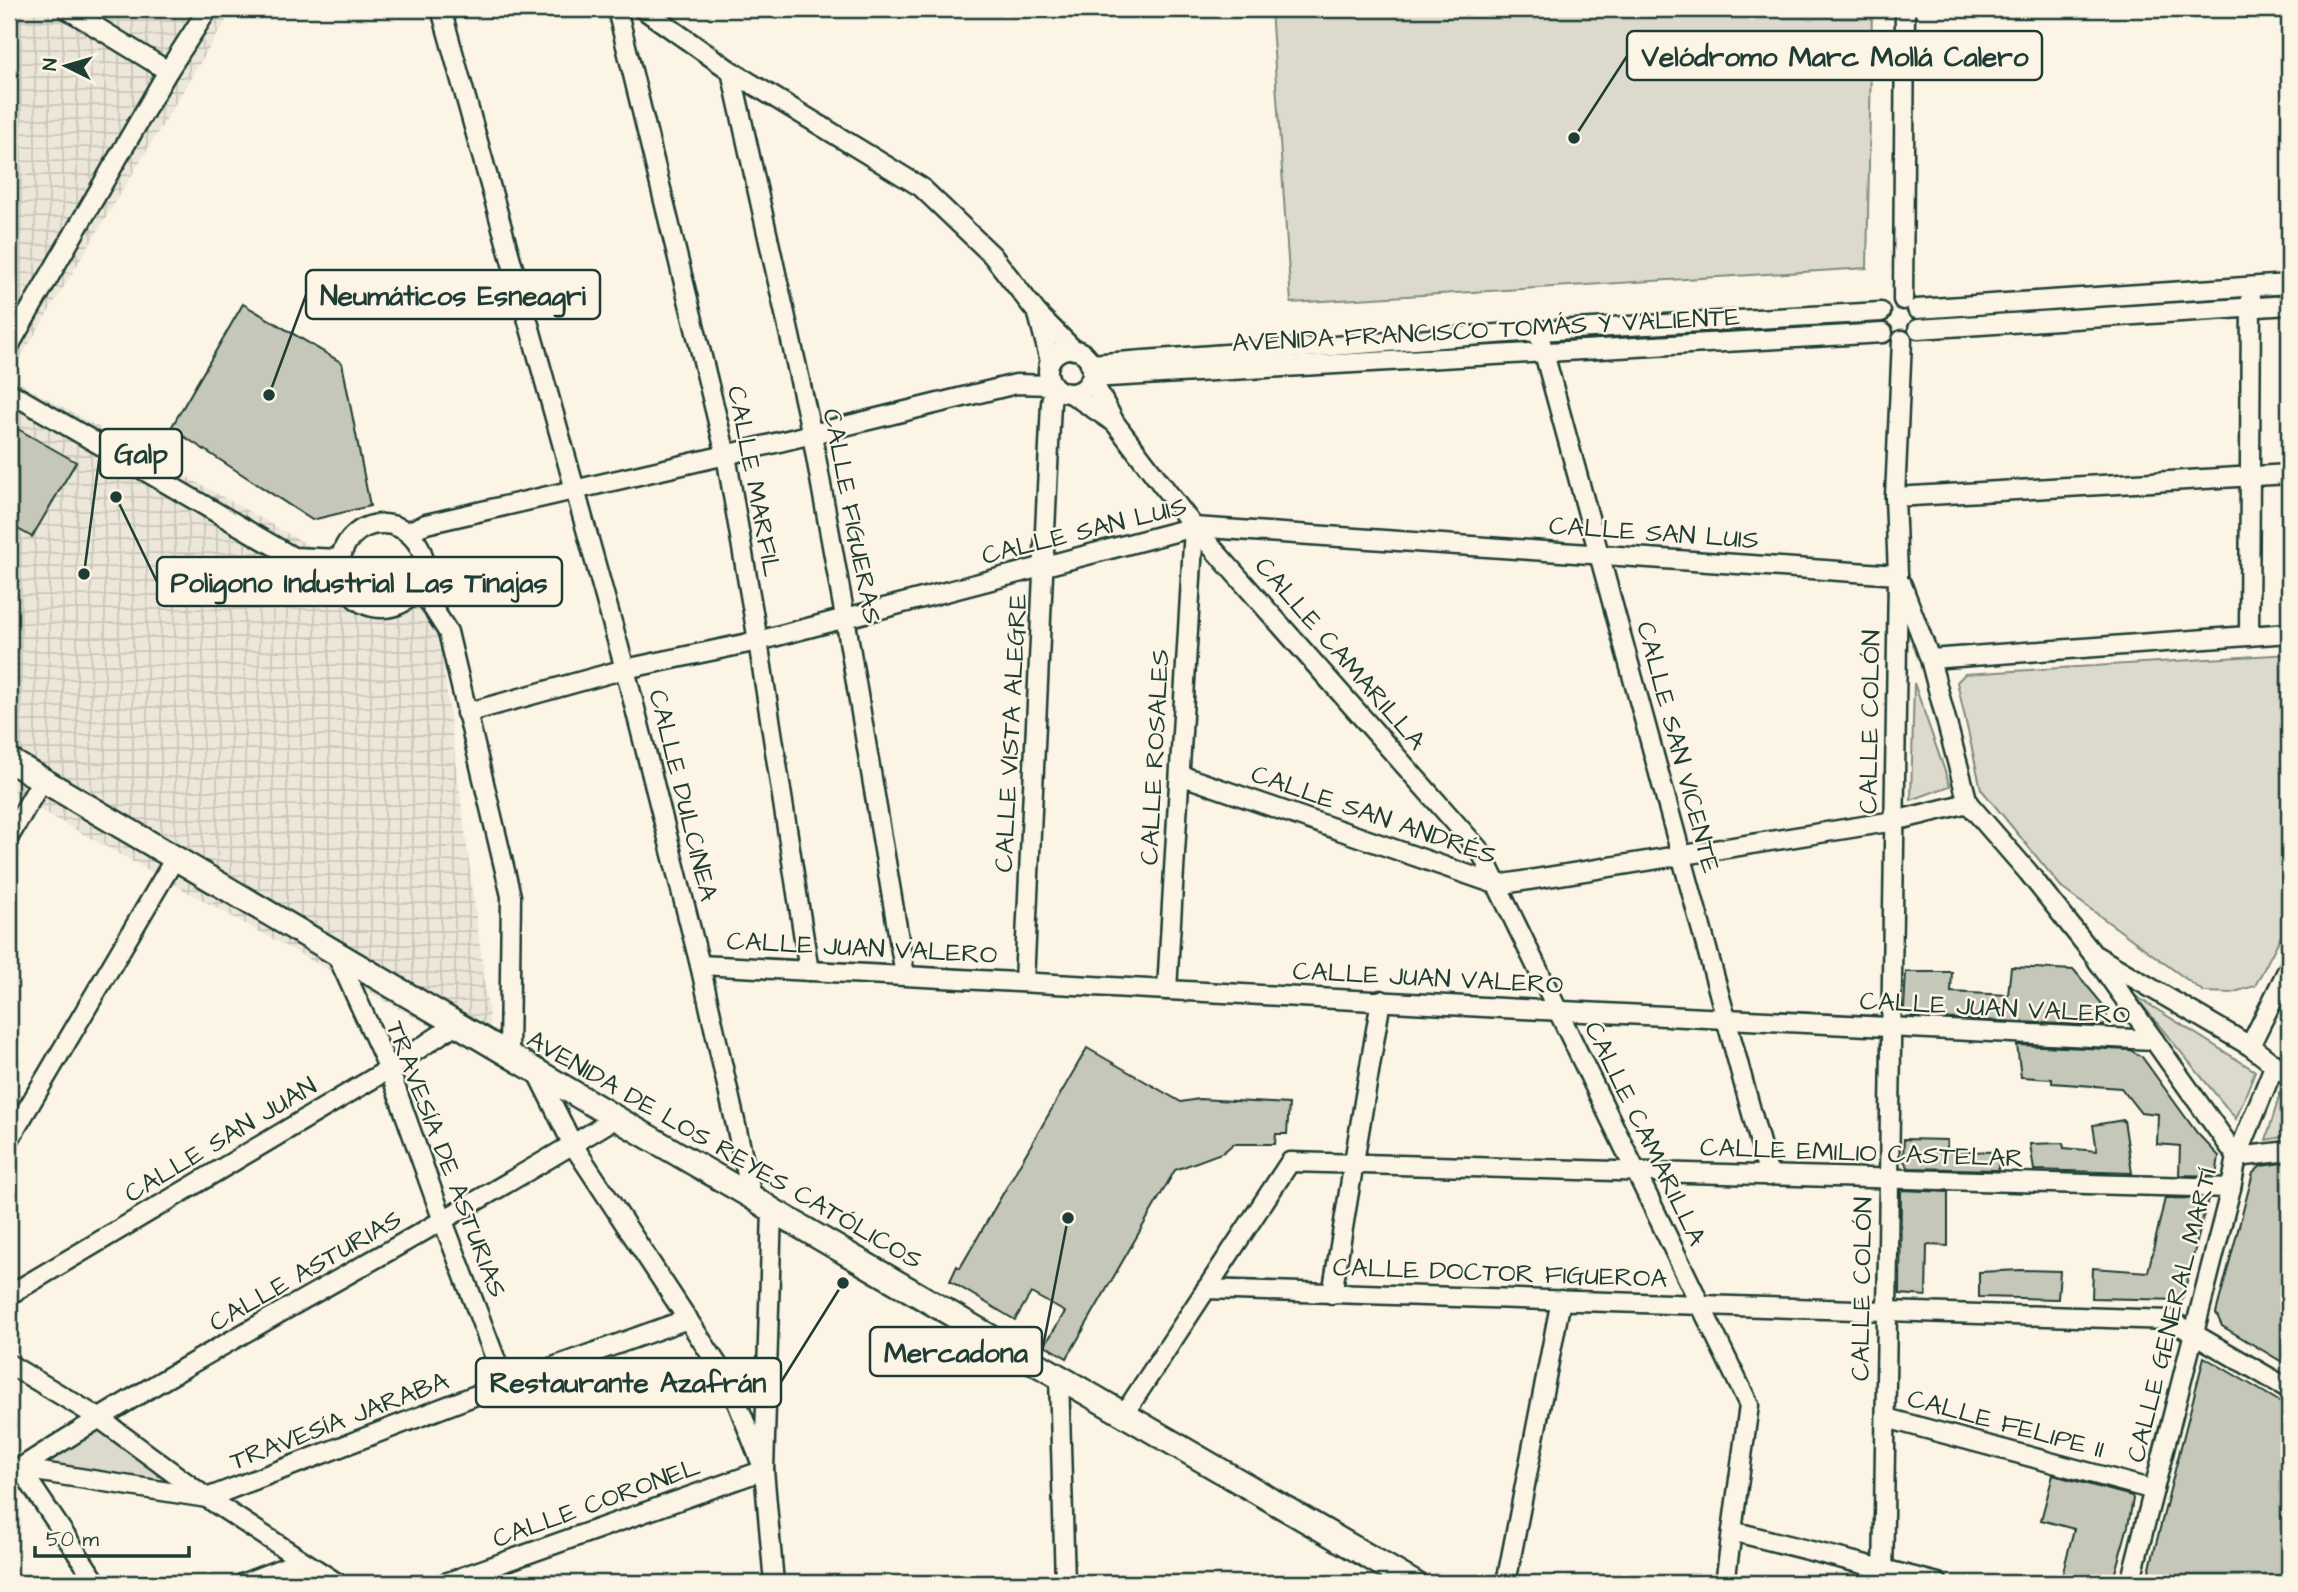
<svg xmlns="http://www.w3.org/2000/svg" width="2298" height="1592" font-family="'Architects Daughter',sans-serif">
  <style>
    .industrial { fill: url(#industrial-grid) }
    .green { fill: #dcdacc; stroke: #7e8c80; stroke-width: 2 }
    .building { fill: #c5c7b9; stroke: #1f3d34; stroke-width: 2 }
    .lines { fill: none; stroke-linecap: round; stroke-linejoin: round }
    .minor-casing { stroke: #1f3d34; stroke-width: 23 }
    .tertiary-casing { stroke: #1f3d34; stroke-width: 28 }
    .minor { stroke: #fcf5e5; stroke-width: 18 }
    .tertiary { stroke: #fcf5e5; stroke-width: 23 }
    .labels { text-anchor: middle; stroke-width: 5; stroke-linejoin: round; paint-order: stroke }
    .street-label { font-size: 26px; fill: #1f3d34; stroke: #fcf5e5 }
    .leader { fill: none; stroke: #1f3d34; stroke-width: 2.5 }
    .callout-dot { fill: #1f3d34; stroke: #fcf5e5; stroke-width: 2.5 }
    .callout { fill: #fcf5e5; stroke: #1f3d34; stroke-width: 2.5 }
    .callout-label { font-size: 28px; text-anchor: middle; font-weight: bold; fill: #1f3d34 }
  </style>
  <defs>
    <pattern id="industrial-grid" width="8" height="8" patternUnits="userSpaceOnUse" patternTransform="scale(1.75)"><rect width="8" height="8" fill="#ece7d8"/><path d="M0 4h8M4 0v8" fill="none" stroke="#cac7ba"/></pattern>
  </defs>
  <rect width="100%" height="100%" fill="#fcf5e5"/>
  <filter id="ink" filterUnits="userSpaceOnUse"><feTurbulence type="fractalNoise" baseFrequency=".0143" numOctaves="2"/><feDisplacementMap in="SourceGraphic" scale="14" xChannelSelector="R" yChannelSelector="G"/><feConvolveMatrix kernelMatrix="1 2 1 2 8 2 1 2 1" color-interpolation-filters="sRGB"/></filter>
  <g filter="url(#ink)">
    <polygon class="industrial" points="9,9 233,9 9,377 437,617 495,1062 9,793"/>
    <g class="green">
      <polygon points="1271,9 1872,9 1867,268 1291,303"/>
      <polygon points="2289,654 2289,921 2255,986 2231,993 2204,992 2063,889 1981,789 1957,682 1965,674"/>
      <polygon points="1914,683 1950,786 1911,800"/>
      <polygon points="2134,995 2255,1071 2236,1119"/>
      <polygon points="2281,1091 2289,1097 2289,1136 2266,1140"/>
      <polygon points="99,1418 207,1498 20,1468"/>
    </g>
    <g class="building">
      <polygon points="243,304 342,363 370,506 312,520 171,428"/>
      <polygon points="9,424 76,462 32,537 9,524"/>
      <polygon points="2011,967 2074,970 2108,1011 2104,1026 1913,1017 1904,1009 1906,972 1952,972 1951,992 2008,995"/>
      <polygon points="2017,1045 2130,1050 2142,1057 2197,1133 2219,1156 2216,1176 2179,1175 2180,1146 2157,1144 2158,1114 2140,1112 2121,1088 2052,1083 2052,1079 2021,1077"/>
      <polygon points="1087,1048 1181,1102 1199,1099 1289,1104 1287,1134 1276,1134 1275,1144 1233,1144 1224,1152 1175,1170 1067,1358 1045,1345 1065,1312 1031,1293 1015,1320 950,1281 957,1266 960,1268"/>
      <polygon points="2124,1120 2132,1173 2034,1170 2030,1144 2063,1143 2064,1148 2097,1151 2093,1125"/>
      <polygon points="1904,1139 1947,1140 1947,1151 1999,1152 1998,1170 1909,1168 1903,1160"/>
      <polygon points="2289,1162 2289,1269 2285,1295 2289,1298 2289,1366 2222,1326 2216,1313 2253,1173 2261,1166"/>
      <polygon points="1901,1190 1948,1192 1948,1246 1927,1245 1926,1296 1900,1294"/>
      <polygon points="2165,1198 2208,1199 2182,1300 2092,1298 2093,1268 2148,1272"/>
      <polygon points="2021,1270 2060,1271 2058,1299 1979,1297 1979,1272"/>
      <polygon points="2204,1357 2289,1407 2289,1583 2146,1583"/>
      <polygon points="2053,1475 2132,1496 2133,1499 2128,1526 2112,1583 2060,1583 2074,1529 2041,1520"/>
    </g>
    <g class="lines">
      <g class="minor-casing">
        <g id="minor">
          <polyline points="67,9 168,71"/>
          <polyline points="441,9 625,669 700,965 752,1197"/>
          <polyline points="617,9 726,455 758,641 809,971"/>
          <polyline points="643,9 731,71 921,187 992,255 1038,314 1074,350"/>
          <polyline points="731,71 812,435 845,617 905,975"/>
          <polyline points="1903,300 1905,9"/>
          <polyline points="1917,309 2289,284"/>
          <polyline points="1038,314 1050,361"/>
          <polyline points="1918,329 2289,305"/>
          <polyline points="1538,331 1769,1176"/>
          <polyline points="9,346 168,71 208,9"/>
          <circle cx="1070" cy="371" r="22"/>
          <polyline points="1090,364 1538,331 1881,312"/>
          <polyline points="9,392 293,557 341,559"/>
          <polyline points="1070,393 1112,421"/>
          <polyline points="1895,497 2289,474"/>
          <circle cx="382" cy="566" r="42"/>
          <polyline points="407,532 426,524 726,455 1016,384 1052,385"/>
          <polyline points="1902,585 1930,659 1968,803 2028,872 2093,954 2250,1046 2289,1076"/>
          <polyline points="415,593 427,599 448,632 511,896 509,1055"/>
          <polyline points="2249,636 2251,297"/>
          <polyline points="1930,659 2289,633"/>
          <polyline points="466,713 625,669 758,641 1194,527 1898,575"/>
          <polyline points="1180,775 1498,885 1894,821 1968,803"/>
          <polyline points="9,837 42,780"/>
          <polyline points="336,953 389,1069 443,1221 505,1384"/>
          <polyline points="2097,960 2237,1157"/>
          <path d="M700 965C1185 991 1669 1018 2154 1040"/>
          <polyline points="1024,982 1051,403 1054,387"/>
          <polyline points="1167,990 1194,527"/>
          <polyline points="2250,1046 2289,967"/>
          <polyline points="9,1140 175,858"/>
          <polyline points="2237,1157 2289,1151"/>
          <polyline points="772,1210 764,1470 774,1583"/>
          <polyline points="1206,1289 2170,1320 2289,1389"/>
          <polyline points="1332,1294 1381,1000"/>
          <polyline points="9,1295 389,1069 456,1024"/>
          <polyline points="9,1364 99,1418 207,1498 337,1583"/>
          <polyline points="1059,1377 1065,1583"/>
          <polyline points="1124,1414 1290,1162 2231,1188"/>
          <polyline points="1886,1418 2154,1490"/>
          <polyline points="16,1468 207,1498 505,1384 688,1319"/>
          <polyline points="1732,1531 1938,1583"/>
          <path d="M97 1583 20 1468C214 1343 420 1239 616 1118"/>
          <polyline points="244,1583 301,1561"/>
          <polyline points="445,1583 764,1470 729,1382 573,1145 536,1071"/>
          <polyline points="1506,1583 1561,1300"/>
          <polyline points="1725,1583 1749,1405 1481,852 1194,527 1115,423 1091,378 1883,333"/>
          <polyline points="1883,1583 1898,575 1895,497 1902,340"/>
          <polyline points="2130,1583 2231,1188 2237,1157 2275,1064"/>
        </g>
      </g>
      <g class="tertiary-casing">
        <polyline id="tertiary" points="9,760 616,1118 752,1197 772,1210 1414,1583"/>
      </g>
      <use href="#minor" class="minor"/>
      <use href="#tertiary" class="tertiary"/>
    </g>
  </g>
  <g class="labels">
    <g class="street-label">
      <text transform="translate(1486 329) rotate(-3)" y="9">AVENIDA FRANCISCO TOMÁS Y VALIENTE</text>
      <text transform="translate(755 481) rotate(79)" y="9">CALLE MARFIL</text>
      <text transform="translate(853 516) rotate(79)" y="9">CALLE FIGUERAS</text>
      <text transform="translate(1084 530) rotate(-14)" y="9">CALLE SAN LUIS</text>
      <text transform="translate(1654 532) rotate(4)" y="9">CALLE SAN LUIS</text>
      <text transform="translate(1341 653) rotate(49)" y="9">CALLE CAMARILLA</text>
      <text transform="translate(1869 722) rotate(-89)" y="9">CALLE COLÓN</text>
      <text transform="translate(1010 733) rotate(-87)" y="9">CALLE VISTA ALEGRE</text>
      <text transform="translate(1679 747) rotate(75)" y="9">CALLE SAN VICENTE</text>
      <text transform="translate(1154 757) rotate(-87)" y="9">CALLE ROSALES</text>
      <text transform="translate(684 795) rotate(76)" y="9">CALLE DULCINEA</text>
      <text transform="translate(1374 814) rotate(19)" y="9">CALLE SAN ANDRÉS</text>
      <text transform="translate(862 947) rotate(3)" y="9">CALLE JUAN VALERO</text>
      <text transform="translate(1428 977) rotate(3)" y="9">CALLE JUAN VALERO</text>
      <text transform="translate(1995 1007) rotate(3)" y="9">CALLE JUAN VALERO</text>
      <text transform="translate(1646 1133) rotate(64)" y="9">CALLE CAMARILLA</text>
      <text transform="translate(220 1139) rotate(-31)" y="9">CALLE SAN JUAN</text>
      <text transform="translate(725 1149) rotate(30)" y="9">AVENIDA DE LOS REYES CATÓLICOS</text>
      <text transform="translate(1862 1152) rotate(2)" y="9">CALLE EMILIO CASTELAR</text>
      <text transform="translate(447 1159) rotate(69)" y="9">TRAVESÍA DE ASTURIAS</text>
      <text transform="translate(305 1270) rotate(-30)" y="9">CALLE ASTURIAS</text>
      <text transform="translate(1500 1272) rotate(2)" y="9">CALLE DOCTOR FIGUEROA</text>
      <text transform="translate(1861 1289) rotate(-89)" y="9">CALLE COLÓN</text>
      <text transform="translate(2171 1315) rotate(-76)" y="9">CALLE GENERAL MARTÍ</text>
      <text transform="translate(339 1420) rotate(-21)" y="9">TRAVESÍA JARABA</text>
      <text transform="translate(2006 1423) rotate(15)" y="9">CALLE FELIPE II</text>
      <text transform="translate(596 1502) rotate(-20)" y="9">CALLE CORONEL</text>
    </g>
  </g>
  <path class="leader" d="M1574 138L1627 56M269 395L306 295M84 574L100 453M116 497L157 582M1068 1218L1042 1352M843 1283L781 1382"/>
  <g class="callout-dot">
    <circle cx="1574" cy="138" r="7"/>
    <circle cx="269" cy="395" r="7"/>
    <circle cx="84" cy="574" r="7"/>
    <circle cx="116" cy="497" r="7"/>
    <circle cx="1068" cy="1218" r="7"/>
    <circle cx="843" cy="1283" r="7"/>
  </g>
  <g class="callout">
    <rect x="1627" y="31" width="415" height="49" rx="7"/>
    <rect x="306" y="270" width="294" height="49" rx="7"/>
    <rect x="100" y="429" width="82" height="49" rx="7"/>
    <rect x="157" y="557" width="405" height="49" rx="7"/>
    <rect x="870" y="1327" width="172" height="49" rx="7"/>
    <rect x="476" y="1358" width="305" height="49" rx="7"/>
  </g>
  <g class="callout-label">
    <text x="1835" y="66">Velódromo Marc Mollá Calero</text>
    <text x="453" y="305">Neumáticos Esneagri</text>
    <text x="141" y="463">Galp</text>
    <text x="359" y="592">Poligono Industrial Las Tinajas</text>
    <text x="956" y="1362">Mercadona</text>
    <text x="628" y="1392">Restaurante Azafrán</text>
  </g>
  <rect width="2298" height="1592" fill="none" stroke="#fcf5e5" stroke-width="35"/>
  <rect x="18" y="18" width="2263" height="1557" fill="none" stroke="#1f3d34" stroke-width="2.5" filter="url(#ink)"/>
  <g transform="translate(66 66) rotate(275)" stroke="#fcf5e5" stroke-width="5" paint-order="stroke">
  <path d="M0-5L12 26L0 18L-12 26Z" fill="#1f3d34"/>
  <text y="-10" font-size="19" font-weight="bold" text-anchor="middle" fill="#1f3d34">N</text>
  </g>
  <path d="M35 1546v10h154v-10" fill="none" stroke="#1f3d34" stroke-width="3.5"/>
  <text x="46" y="1546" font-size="21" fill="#1f3d34" stroke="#fcf5e5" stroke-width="5" paint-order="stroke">50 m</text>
</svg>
